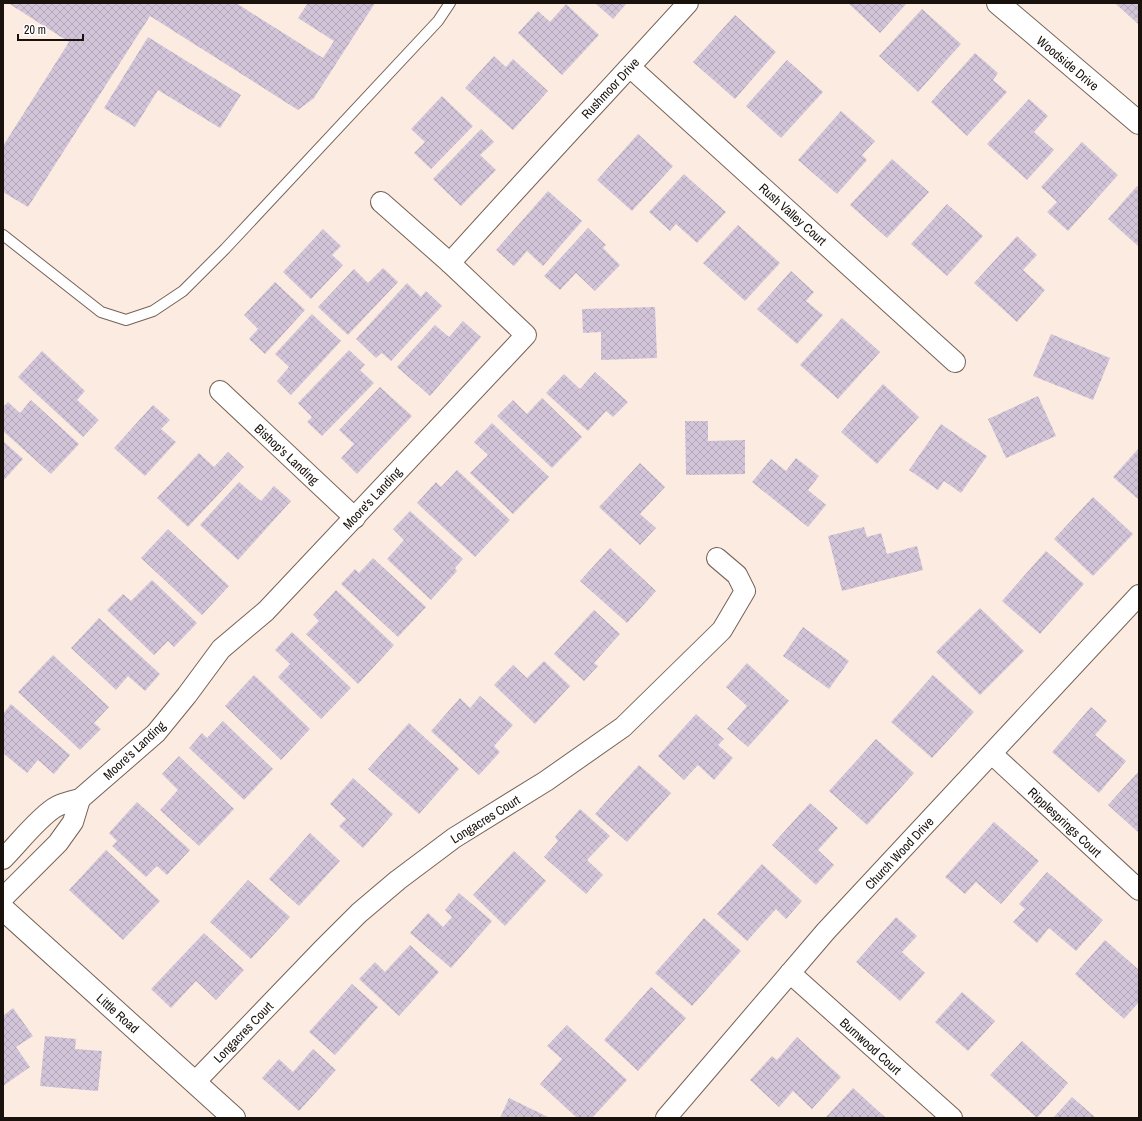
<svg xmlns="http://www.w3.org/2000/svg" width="1142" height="1121" font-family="'Archivo Narrow',sans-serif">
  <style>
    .building { fill: url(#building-cross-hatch) }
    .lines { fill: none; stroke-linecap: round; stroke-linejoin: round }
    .lane-casing { stroke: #766357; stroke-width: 12 }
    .street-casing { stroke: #766357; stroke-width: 22 }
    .secondary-casing { stroke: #766357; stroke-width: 24 }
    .lane { stroke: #fff; stroke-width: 10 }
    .street { stroke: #fff; stroke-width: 20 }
    .secondary { stroke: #fff; stroke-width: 22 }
    .labels { text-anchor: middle; stroke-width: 3.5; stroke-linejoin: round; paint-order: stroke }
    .street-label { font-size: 13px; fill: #18110c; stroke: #fff }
  </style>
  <defs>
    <pattern id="building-cross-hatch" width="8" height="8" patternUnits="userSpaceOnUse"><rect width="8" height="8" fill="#d2c5d9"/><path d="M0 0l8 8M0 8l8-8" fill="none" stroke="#b4a8b9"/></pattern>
  </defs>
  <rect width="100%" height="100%" fill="#fcebe0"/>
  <g class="building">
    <polygon points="8,3 236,3 323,58 334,41 298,18 308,3 375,3 314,98 298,110 150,16 28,207 3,192 3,146 69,42"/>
    <polygon points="595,3 627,3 613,19"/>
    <polygon points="848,3 907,3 880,33"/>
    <polygon points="1115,3 1139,3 1139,25"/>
    <polygon points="566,4 599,35 562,75 518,33 538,11 550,22"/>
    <polygon points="922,9 961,44 918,92 879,56"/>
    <polygon points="735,15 776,52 735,99 693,62"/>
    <polygon points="148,37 241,95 220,128 158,90 135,127 104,108"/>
    <polygon points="975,53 998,73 993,80 1007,92 967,136 931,102"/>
    <polygon points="494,56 506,67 513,59 548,91 513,130 465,88"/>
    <polygon points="787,60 823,92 781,138 746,106"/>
    <polygon points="442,96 473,126 431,169 414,153 425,142 411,129"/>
    <polygon points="1029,99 1048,116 1034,132 1054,150 1027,180 987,144"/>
    <polygon points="841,111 875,141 862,155 867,160 837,194 798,160"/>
    <polygon points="481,129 494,142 480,155 496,170 461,206 433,179"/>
    <polygon points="638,134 673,166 632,211 597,180"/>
    <polygon points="1082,142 1118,175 1068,231 1047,212 1057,202 1041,187"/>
    <polygon points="892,159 929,192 887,238 850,205"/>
    <polygon points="684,174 726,212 697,243 676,224 670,231 649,212"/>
    <polygon points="1137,186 1139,187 1139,247 1108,219"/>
    <polygon points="548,191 582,221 543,266 527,251 514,266 496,250"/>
    <polygon points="947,204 983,236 947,276 911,244"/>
    <polygon points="738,225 780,263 745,301 703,263"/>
    <polygon points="588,228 606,245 603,248 620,265 595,291 576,273 560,290 544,276"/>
    <polygon points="323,229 341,246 332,255 343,265 311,299 283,272"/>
    <polygon points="1017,236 1037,255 1023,270 1045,290 1017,322 974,283"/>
    <polygon points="383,268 398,282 348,335 318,307 354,269 368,283"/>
    <polygon points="791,271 814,292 806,301 823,315 797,344 757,309"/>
    <polygon points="275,282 305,310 265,354 249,339 258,329 244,315"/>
    <polygon points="407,283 421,297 426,291 442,306 391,361 382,353 376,358 356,339"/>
    <polygon points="655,307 657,358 601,360 601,332 583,333 582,309"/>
    <polygon points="312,314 341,341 291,395 277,381 289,367 275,354"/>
    <polygon points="842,318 880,352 838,399 800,365"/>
    <polygon points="463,321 481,337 430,396 397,367 435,325 449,337"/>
    <polygon points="1051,334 1110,358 1093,400 1033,376"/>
    <polygon points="349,350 365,365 360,370 374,383 322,436 307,422 312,417 298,403"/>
    <polygon points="42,351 85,391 77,400 99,420 83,437 18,377"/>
    <polygon points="595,372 628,402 613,417 606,411 588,431 546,393 564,374 580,389"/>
    <polygon points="883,384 919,417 877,464 841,432"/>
    <polygon points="380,387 412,416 357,474 341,458 354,444 339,430"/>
    <polygon points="1038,396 1056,436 1006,458 988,419"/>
    <polygon points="542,398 582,437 552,468 497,416 513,400 527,414"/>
    <polygon points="31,400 79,444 51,474 3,431 3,407 8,402 20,413"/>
    <polygon points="153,405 170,420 161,429 176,442 145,476 114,448"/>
    <polygon points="685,421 708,421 708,441 745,440 745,474 686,475"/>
    <polygon points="492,423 549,477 513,514 470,473 488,455 474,442"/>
    <polygon points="941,424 987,456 961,493 944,481 938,490 909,470"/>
    <polygon points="3,441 23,459 3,481"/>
    <polygon points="1139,448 1139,500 1113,477"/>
    <polygon points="228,452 244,467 188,527 157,498 199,453 214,467"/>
    <polygon points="796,458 819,476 808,490 826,505 808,527 752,482 771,459 786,471"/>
    <polygon points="640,463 665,487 640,514 656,528 640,545 599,507"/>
    <polygon points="457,470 510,520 475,557 417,503 436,482 441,487"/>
    <polygon points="239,482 261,501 274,486 291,501 238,560 200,525"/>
    <polygon points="1093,497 1133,534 1093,576 1054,539"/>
    <polygon points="410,511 463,559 455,568 457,571 431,600 387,559 404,540 393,529"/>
    <polygon points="864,527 867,537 881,533 887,554 917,546 923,570 842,591 828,536"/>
    <polygon points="168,529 229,586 202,615 141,558"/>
    <polygon points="610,548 656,591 627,623 580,581"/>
    <polygon points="1046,551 1084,584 1040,634 1002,601"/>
    <polygon points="373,558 426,607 398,637 341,584 355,569 359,573"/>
    <polygon points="152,580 197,623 174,647 168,641 154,655 107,610 123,594 131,601"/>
    <polygon points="336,590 394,645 358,684 306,634 319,621 313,615"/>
    <polygon points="980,608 1024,651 980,695 936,652"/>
    <polygon points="594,610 620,634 594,663 598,666 584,681 554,654"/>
    <polygon points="99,618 160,674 145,691 128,676 116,690 71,648"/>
    <polygon points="803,627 849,661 829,689 783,656"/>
    <polygon points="292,632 351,688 321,719 278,677 290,664 275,650"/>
    <polygon points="53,655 109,707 94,723 101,729 80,750 18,692"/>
    <polygon points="544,661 570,686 535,724 494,685 513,665 527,678"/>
    <polygon points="747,663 789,701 748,747 727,729 747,706 726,687"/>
    <polygon points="254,675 310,729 281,760 225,706"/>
    <polygon points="933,675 974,712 932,758 891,722"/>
    <polygon points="480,696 513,725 494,746 500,752 479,775 431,731 460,698 470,708"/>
    <polygon points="11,704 70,755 54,774 38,760 27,773 3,753 3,714"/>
    <polygon points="1091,707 1107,721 1095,735 1126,761 1099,793 1052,752"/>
    <polygon points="696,714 724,739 718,745 733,758 714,780 698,765 684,780 658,756"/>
    <polygon points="223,721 273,769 244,800 189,748 202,733 207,738"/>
    <polygon points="409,723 459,769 419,814 368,769"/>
    <polygon points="876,739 914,773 867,825 829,791"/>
    <polygon points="179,756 234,809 199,846 160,810 178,790 162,774"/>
    <polygon points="639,765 671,793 627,842 595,814"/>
    <polygon points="1139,771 1139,833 1108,805"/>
    <polygon points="353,778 393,814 363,848 339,826 346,819 330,804"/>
    <polygon points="137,802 190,850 167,875 157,866 146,877 112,846 117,841 109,833"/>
    <polygon points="810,803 838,828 818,850 834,865 816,885 772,845"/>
    <polygon points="580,809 610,836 587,860 603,875 586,894 544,857 558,841 555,837"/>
    <polygon points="994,822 1039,861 1001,904 976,882 965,894 945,877"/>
    <polygon points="310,833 340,861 299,906 269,879"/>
    <polygon points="106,850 160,901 123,940 69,890"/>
    <polygon points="514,851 546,881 505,926 473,895"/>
    <polygon points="762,864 802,901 786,919 776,909 747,941 717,914"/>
    <polygon points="1047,872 1103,920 1076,951 1049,928 1037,943 1013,922 1025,909 1019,904"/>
    <polygon points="248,880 290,917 251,959 210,922"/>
    <polygon points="459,893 492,921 451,968 410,933 428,913 443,927 452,917 445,910"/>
    <polygon points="896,917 917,936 902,952 925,973 900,1001 856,962"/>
    <polygon points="704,918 741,951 692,1006 655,973"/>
    <polygon points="204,933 244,970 216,1000 196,981 171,1008 151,989"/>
    <polygon points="1105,940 1139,970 1139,1002 1124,1019 1075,974"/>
    <polygon points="410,945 439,972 399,1016 359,979 375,962 385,972"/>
    <polygon points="352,984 378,1007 335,1055 309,1032"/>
    <polygon points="651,987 686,1018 638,1071 604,1040"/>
    <polygon points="962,992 995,1021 968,1051 935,1022"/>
    <polygon points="13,1008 33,1036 16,1047 30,1067 3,1086 3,1016"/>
    <polygon points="567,1025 627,1080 592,1118 577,1118 540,1084 562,1059 547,1046"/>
    <polygon points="45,1036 76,1039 75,1049 102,1051 98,1091 40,1086"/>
    <polygon points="797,1037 841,1077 812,1109 793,1091 779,1107 750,1080 772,1056 777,1060"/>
    <polygon points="1022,1041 1068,1083 1037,1118 990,1075"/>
    <polygon points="313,1049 336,1070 299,1111 262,1078 279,1059 293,1072"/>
    <polygon points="853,1088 886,1118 827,1118 826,1117"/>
    <polygon points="1072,1097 1096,1118 1053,1118"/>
    <polygon points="509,1098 548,1117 548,1118 500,1118"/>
  </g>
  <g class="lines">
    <g class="lane-casing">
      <polyline id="lane" points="3,235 101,312 126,320 153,311 183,291 225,249 438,21 450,3"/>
    </g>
    <g class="street-casing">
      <g id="street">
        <polyline points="630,67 955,362"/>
        <path d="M450 263C528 176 609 90 688 3"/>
        <polyline points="220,391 355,518"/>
        <polyline points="992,754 1139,890"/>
        <path d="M3 859C19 843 35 821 54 808 61 803 72 801 80 799L156 733 187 695 221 649 266 611 526 335 450 263 381 202"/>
        <polyline points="3,898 58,843 73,822 80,799"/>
        <polyline points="790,973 952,1118"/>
        <polyline points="195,1082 323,949 359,913 398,880 454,838 546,781 623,727 722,630 745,591 737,575 717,558"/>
        <polyline points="666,1118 826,931 1139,595"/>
      </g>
    </g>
    <g class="secondary-casing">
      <g id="secondary">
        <polyline points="998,3 1139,123"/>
        <polyline points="3,909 234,1118"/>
      </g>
    </g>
    <use href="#lane" class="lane"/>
    <use href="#street" class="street"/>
    <use href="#secondary" class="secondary"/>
  </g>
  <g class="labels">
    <g class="street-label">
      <text transform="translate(1068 63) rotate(40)" y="5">Woodside Drive</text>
      <text transform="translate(610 88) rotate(-47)" y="5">Rushmoor Drive</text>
      <text transform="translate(793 214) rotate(42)" y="5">Rush Valley Court</text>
      <text transform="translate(287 454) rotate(43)" y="5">Bishop's Landing</text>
      <text transform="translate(372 498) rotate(-47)" y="5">Moore's Landing</text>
      <text transform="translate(134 750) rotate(-43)" y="5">Moore's Landing</text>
      <text transform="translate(485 819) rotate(-32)" y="5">Longacres Court</text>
      <text transform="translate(1065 822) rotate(43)" y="5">Ripplesprings Court</text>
      <text transform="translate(899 853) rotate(-47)" y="5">Church Wood Drive</text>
      <text transform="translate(118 1013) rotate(42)" y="5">Little Road</text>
      <text transform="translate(243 1032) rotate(-46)" y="5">Longacres Court</text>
      <text transform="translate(871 1046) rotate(42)" y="5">Burnwood Court</text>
    </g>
  </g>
  <rect width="1142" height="1121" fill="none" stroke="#18110c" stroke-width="8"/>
  <path d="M18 34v6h65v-6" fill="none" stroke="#18110c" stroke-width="2"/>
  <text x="24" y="34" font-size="12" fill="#18110c" stroke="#ffffff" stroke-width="3" paint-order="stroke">20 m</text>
</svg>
